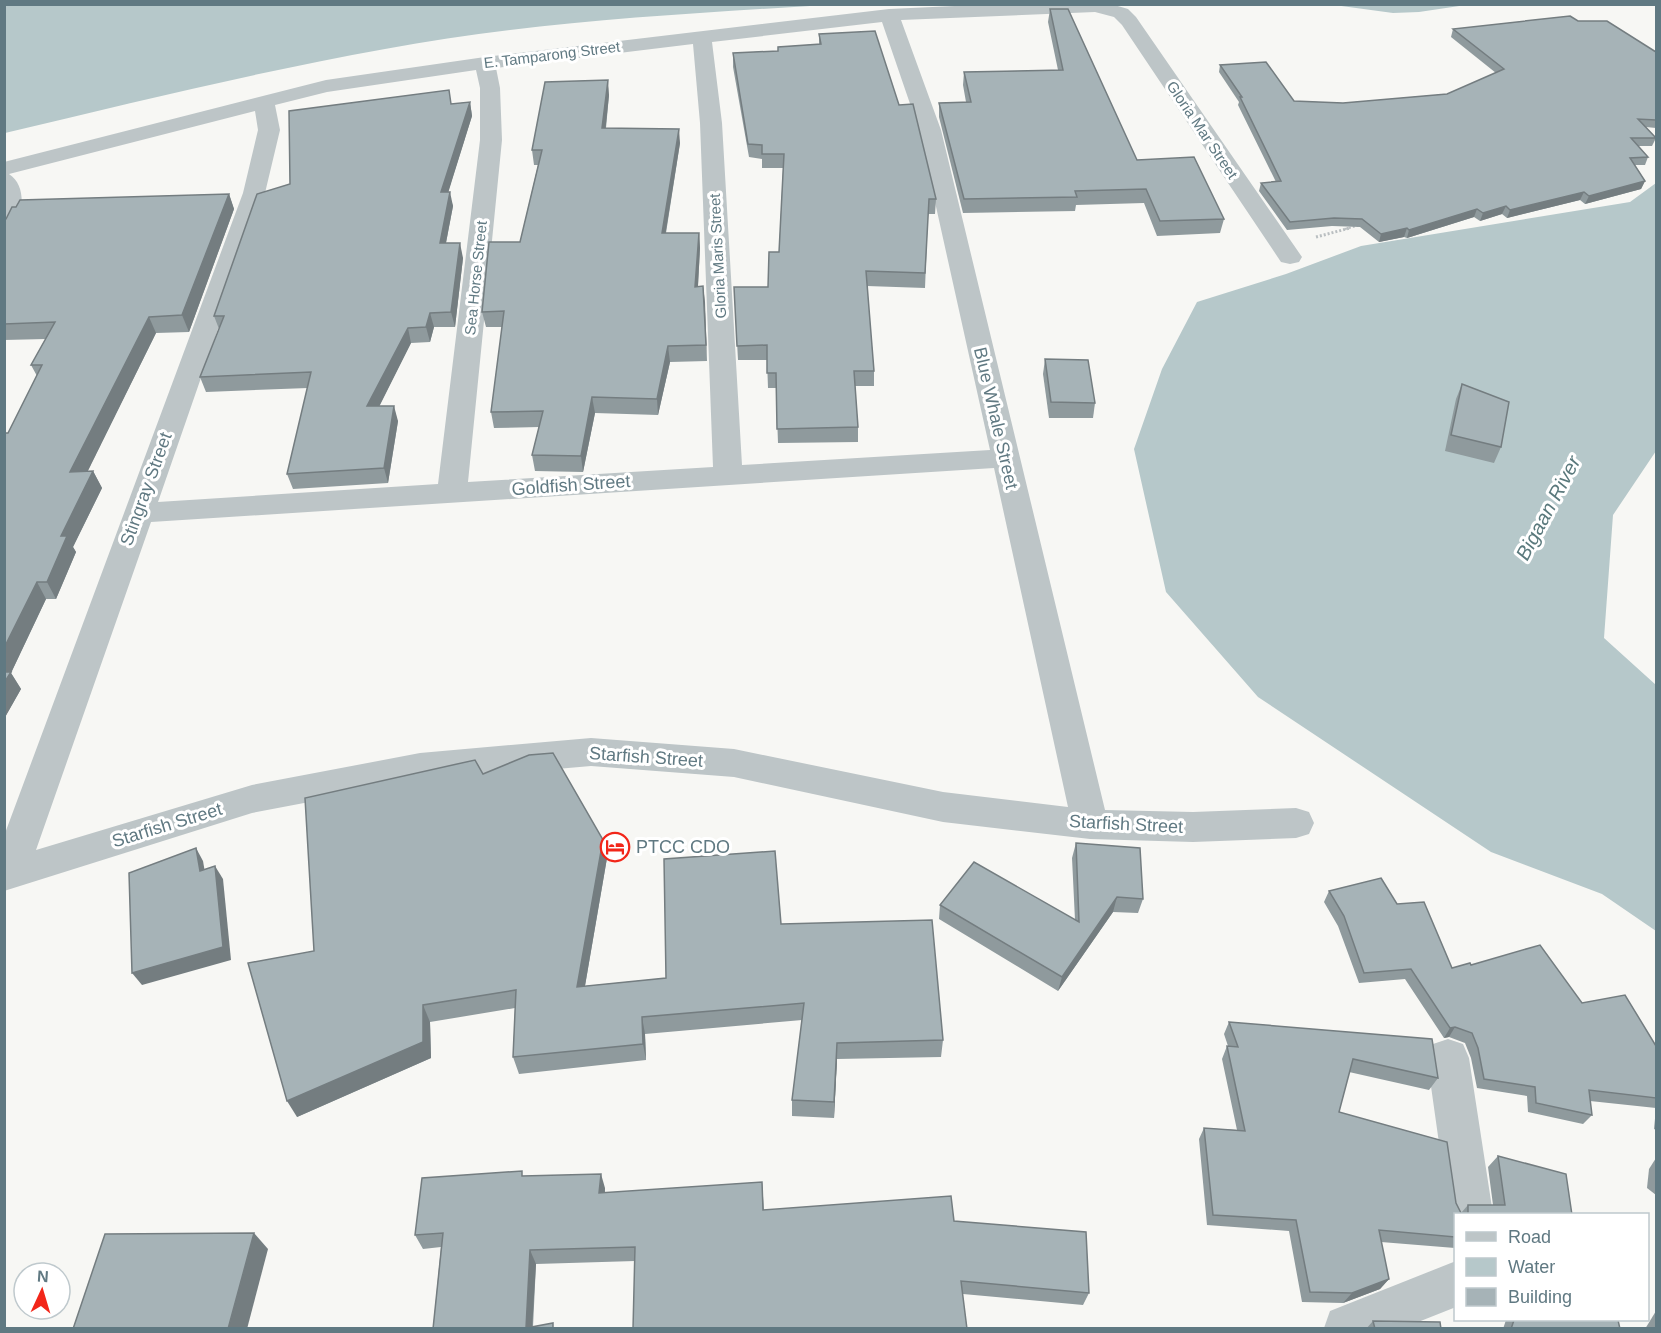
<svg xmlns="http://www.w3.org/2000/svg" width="1661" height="1333" font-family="Helvetica,sans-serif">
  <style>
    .water { fill: #b6c8ca }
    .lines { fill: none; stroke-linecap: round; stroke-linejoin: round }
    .path-far1 { stroke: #babfc1; stroke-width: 2; stroke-dasharray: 2 2; stroke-linecap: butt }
    .path { stroke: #babfc1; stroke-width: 3; stroke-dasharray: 2 2; stroke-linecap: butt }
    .minor { fill: #bdc5c7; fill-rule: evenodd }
    .wall { fill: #8f9a9d }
    .shaded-wall { fill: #747d80 }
    .building { fill: #a6b3b7; stroke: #747d80; stroke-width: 1.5 }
    .labels { text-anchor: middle; stroke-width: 6; stroke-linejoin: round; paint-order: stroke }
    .far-street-label { font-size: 15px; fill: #607982; stroke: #fff }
    .street-label { font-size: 18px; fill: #607982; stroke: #fff }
    .poi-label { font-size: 18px; fill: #607982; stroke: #fff; text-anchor: start }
    .water-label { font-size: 20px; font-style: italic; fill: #5a797c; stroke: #fff }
  </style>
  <rect width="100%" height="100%" fill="#f7f7f4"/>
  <g class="water">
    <path d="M4 5 5 4 826 5C678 14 530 22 385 49 257 72 130 103 5 133Z"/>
    <polygon points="1334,5 1466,5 1419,12 1393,13"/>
    <polygon points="1656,183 1656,451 1613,515 1604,638 1656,685 1656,931 1602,894 1491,852 1258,697 1166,592 1134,449 1162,369 1197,302 1286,274 1361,246 1630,202"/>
  </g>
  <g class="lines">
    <polyline class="path-far1" points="1345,229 1361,225"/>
    <polyline class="path" points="1316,237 1350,228"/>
    <g class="minor">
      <path d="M998 4H1111L1128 9 1136 17 1302 257 1299 262 1290 264 1281 262 1122 25 1114 17 1095 12 901 20 941 130 1105 810 1193 812 1296 808 1309 812 1314 823 1309 834 1296 838 1193 842 1090 839 943 822 734 777 591 766 420 781 252 813 4 891V836L243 193 258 130 255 111 9 174C28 186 23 218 12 234L4 236V162L326 80 485 57 889 9ZM882 22 919 130 990 450 742 465 722 123 712 42ZM693 44 700 123 713 467 468 482 502 140 500 88 496 68ZM476 70 480 88V140L438 484 158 502 265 193 280 130 275 105 327 92ZM994 468 1068 807 943 792 734 749 591 738 420 753 252 785 36 850 151 522Z"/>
      <polygon points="1448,1039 1463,1044 1469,1058 1493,1214 1456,1214 1456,1230 1449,1214 1427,1058 1433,1044"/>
      <polygon points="1456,1261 1456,1307 1403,1328 1324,1328 1330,1311"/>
    </g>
  </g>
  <g class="wall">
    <polygon points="1050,9 1137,160 1224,219 1220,233 1157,236 1144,203 1076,205 1075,211 963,213 939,117 939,103 966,102 963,85 964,72 1058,70 1048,22"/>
    <polygon points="1578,21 1656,52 1656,128 1646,127 1656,138 1652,146 1638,146 1648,157 1645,165 1635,165 1645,181 1641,189 1585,204 1580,200 1507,218 1502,214 1480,221 1474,217 1407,238 1404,237 1379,242 1360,227 1332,226 1287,230 1259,191 1261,183 1276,182 1238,105 1239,102 1219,72 1220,65 1294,101 1343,103 1447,94 1496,73 1451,37 1453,29"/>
    <polygon points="819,34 899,105 936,199 935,214 928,214 925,288 867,286 874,371 874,386 855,386 858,427 858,442 778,443 776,388 768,388 767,360 738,360 734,287 768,287 779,252 783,168 762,168 762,159 749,157 733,67 733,53 778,51 778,47 819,44"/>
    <polygon points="609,95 606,128 680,143 666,233 699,233 700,248 698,287 703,286 707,361 670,362 658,415 595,413 583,472 535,471 532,455 539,427 494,428 491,412 502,327 486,327 482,312 520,242 538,165 534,165 532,150"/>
    <polygon points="470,102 472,116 448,192 453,206 446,243 463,258 455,327 434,327 430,342 411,343 379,406 398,421 388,483 293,489 287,474 308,388 206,392 200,377 219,329 214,316 290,184 451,104"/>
    <polygon points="229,194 234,209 189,332 156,333 87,472 93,471 102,488 73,547 76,552 56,599 46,599 11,673 21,689 4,719 8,433 37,376 31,365 46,339 4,340 4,220"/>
    <polygon points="1045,359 1095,403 1093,418 1049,418 1043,374"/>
    <polygon points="1462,384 1501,447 1494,463 1445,451 1456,399"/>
    <polygon points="483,774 603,840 607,858 585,986 666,978 781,924 943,1040 941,1057 837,1059 834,1118 792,1116 792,1100 802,1020 645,1034 646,1060 519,1074 513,1057 515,1008 430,1022 431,1058 297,1117 314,951"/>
    <polygon points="1076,843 1143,899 1138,913 1113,912 1058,991 939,919 940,905 1075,920 1072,858"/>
    <polygon points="1329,891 1397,904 1452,968 1471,965 1582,1003 1656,1046 1656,1130 1654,1129 1656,1108 1590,1101 1592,1115 1583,1124 1528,1112 1527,1096 1477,1088 1471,1058 1465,1043 1449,1037 1444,1038 1405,979 1359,983 1338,926 1324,902"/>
    <polygon points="1229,1022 1438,1078 1429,1090 1349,1072 1339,1112 1456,1203 1461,1213 1468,1205 1493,1205 1488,1167 1498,1156 1572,1215 1455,1215 1455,1248 1381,1242 1389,1279 1380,1289 1343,1303 1302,1302 1289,1231 1207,1225 1199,1139 1204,1128 1237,1130 1222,1059 1227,1046 1228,1046 1224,1034"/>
    <polygon points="1656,1158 1656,1195 1647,1188 1649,1169"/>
    <polygon points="525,1176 605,1188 605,1193 762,1182 764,1210 954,1221 1089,1293 1083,1305 963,1294 635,1261 536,1264 533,1327 556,1329 433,1329 441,1247 423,1249 415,1235"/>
    <polygon points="1656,1311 1656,1329 1645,1329"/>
    <polygon points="1506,1320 1618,1320 1620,1329 1503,1329"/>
    <polygon points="1373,1321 1441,1329 1366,1329"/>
  </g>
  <g class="shaded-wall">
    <polygon points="608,80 609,95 604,143 602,128"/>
    <polygon points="470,102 472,116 444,206 441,192"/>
    <polygon points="679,129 680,143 663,249 662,233"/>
    <polygon points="1645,181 1641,189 1585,204 1589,196"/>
    <polygon points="450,192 453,206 443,258 440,243"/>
    <polygon points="1584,192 1580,200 1507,218 1510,210"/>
    <polygon points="229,194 234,209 189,332 182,315"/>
    <polygon points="1506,206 1502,214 1480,221 1483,213"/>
    <polygon points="1477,209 1474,217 1407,238 1409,230"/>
    <polygon points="1407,228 1404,237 1379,242 1381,234"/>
    <polygon points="699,233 700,248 697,302 695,287"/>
    <polygon points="460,243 463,258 455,327 451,312"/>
    <polygon points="703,286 705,302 707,361 706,345"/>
    <polygon points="430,313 434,327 430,342 426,327"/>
    <polygon points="149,317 156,333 79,489 70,472"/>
    <polygon points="408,328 411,343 372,421 367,406"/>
    <polygon points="668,346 670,362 658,415 657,399"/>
    <polygon points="592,397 595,413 583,472 581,456"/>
    <polygon points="394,406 398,421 388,483 384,468"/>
    <polygon points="93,471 102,488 73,547 76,552 56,599 47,582 61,536"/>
    <polygon points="37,582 46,599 11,673 21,689 4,719 4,648"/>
    <polygon points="603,840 607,858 582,1003 577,987"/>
    <polygon points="196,848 203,861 207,884 200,871"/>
    <polygon points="215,866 223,879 231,960 142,985 132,973"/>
    <polygon points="1117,897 1113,912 1058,991 1062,977"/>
    <polygon points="423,1005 430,1022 431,1058 297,1117 287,1101"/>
    <polygon points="642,1017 645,1034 646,1060 643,1044"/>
    <polygon points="1455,1027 1449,1037 1444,1038 1450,1028"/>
    <polygon points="837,1043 837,1059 834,1118 834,1102"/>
    <polygon points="601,1174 605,1188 604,1207 599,1193"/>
    <polygon points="254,1233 268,1249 247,1329 228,1329"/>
    <polygon points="530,1250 536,1264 532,1329 526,1328"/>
    <polygon points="1389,1279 1380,1289 1343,1303 1352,1293"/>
  </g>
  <g class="building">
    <polygon points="1050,9 1068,9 1137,160 1194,157 1224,219 1160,221 1146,189 1075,191 1077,197 964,199 939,103 971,102 964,72 1063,70"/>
    <polygon points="1570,16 1578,21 1607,21 1656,52 1656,120 1638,119 1656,138 1631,138 1648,157 1630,158 1645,181 1589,196 1584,192 1510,210 1506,206 1483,213 1477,209 1409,230 1407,228 1381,234 1362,219 1334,218 1290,222 1261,183 1281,181 1240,97 1242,97 1220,65 1266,62 1294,101 1343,103 1447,94 1504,69 1453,29"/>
    <polygon points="875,31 899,105 913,104 936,199 929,199 925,273 866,271 874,371 854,371 858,427 777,429 776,373 767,373 767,345 737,346 734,287 768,287 769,252 779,252 784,154 762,154 762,145 748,144 733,53 778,51 778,47 821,44 819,34"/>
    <polygon points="608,80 602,128 679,129 662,233 699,233 695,287 703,286 706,345 668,346 657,399 592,397 581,456 532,455 543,411 491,412 504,311 482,312 489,242 520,242 542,150 532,150 545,82"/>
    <polygon points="449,90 451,104 470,102 441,192 450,192 440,243 460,243 451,312 430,313 426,327 408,328 367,406 394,406 384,468 287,474 311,372 200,377 224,316 214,316 257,194 290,184 289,111"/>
    <polygon points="229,194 182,315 149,317 70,472 93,471 61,536 67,536 47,582 37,582 4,648 4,433 8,433 42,365 31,365 55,322 4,324 4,220 6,219 12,207 16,207 20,200"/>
    <polygon points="1045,359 1088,360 1095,403 1051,402"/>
    <polygon points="1462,384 1509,402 1501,447 1451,435"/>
    <polygon points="4,672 11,672 4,683"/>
    <polygon points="553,753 603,840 577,987 666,978 664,859 775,851 781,924 932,920 943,1040 837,1043 834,1102 792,1100 804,1003 642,1017 643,1044 513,1057 516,990 423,1005 423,1042 287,1101 248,963 314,951 305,798 475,760 483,774 529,755"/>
    <polygon points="1076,843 1140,848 1143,899 1117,897 1062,977 940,905 974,862 1079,922"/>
    <polygon points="196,848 200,871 215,866 223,947 132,973 129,873"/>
    <polygon points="1381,878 1397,904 1424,902 1452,968 1470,963 1471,965 1540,945 1582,1003 1625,995 1656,1046 1656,1098 1589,1090 1592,1115 1536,1103 1535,1087 1484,1079 1478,1048 1472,1033 1455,1027 1450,1028 1411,969 1364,973 1344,916 1329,891"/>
    <polygon points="1229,1022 1432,1039 1438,1078 1353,1059 1339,1112 1447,1142 1456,1203 1462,1215 1455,1215 1455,1237 1379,1230 1389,1279 1352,1293 1310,1292 1296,1220 1213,1215 1204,1128 1245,1131 1227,1046 1238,1047"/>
    <polygon points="1498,1156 1566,1174 1572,1215 1468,1215 1468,1205 1505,1205"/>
    <polygon points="522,1171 522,1176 601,1174 599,1193 762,1182 763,1210 951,1196 954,1221 1086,1232 1089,1293 961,1281 967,1329 633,1329 635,1247 530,1250 526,1328 553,1323 553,1329 433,1329 443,1233 415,1235 422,1178"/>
    <polygon points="254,1233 228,1329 73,1329 105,1234"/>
    <polygon points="1514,1320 1618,1320 1620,1329 1511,1329"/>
    <polygon points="1373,1321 1440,1322 1441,1329 1375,1329"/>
  </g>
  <defs>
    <g id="hotel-ring" transform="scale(1.5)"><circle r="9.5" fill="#fff" stroke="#f22619" stroke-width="1.5"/><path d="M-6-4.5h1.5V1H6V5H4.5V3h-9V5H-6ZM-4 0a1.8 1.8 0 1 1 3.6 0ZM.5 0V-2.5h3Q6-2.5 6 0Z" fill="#f22619"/></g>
  </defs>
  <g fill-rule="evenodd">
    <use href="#hotel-ring" x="615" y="847"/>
  </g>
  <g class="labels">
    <g class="far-street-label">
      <text transform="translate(552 55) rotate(-7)" y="5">E. Tamparong Street</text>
      <text transform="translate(1202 130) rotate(56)" y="5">Gloria Mar Street</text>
      <text transform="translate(718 256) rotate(-93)" y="5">Gloria Maris Street</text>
      <text transform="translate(476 278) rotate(-84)" y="5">Sea Horse Street</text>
    </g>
    <g class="street-label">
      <text transform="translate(996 418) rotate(77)" y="6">Blue Whale Street</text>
      <text transform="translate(571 485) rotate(-4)" y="6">Goldfish Street</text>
      <text transform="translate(146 489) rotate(-70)" y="6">Stingray Street</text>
      <text transform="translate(646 757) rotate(4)" y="6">Starfish Street</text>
      <text transform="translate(1126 824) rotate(3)" y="6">Starfish Street</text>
      <text transform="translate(167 825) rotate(-17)" y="6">Starfish Street</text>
    </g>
    <g class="poi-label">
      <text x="636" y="853">PTCC CDO</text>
    </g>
    <g class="water-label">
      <text transform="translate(1548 508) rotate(-62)" y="7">Bigaan River</text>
    </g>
  </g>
  <rect width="1661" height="1333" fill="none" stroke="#607982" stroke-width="12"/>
  <rect x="1454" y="1213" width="195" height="108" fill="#ffffff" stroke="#bfc9cd" stroke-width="1.5"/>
  <rect x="1466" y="1232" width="30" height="9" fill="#bdc5c7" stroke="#bfc9cd" stroke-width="1.5"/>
  <text x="1508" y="1243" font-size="18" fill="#607982">Road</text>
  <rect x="1466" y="1258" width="30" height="18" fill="#b6c8ca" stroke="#bfc9cd" stroke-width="1.5"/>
  <text x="1508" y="1273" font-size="18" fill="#607982">Water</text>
  <rect x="1466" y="1288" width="30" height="18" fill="#a6b3b7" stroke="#bfc9cd" stroke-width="1.5"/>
  <text x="1508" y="1303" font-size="18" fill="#607982">Building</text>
  <g transform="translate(42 1291) rotate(4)"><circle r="28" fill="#ffffff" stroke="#bfc9cd" stroke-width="1.5"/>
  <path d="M0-4.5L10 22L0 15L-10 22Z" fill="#f22619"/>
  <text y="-9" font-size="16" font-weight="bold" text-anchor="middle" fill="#607982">N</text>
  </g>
</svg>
